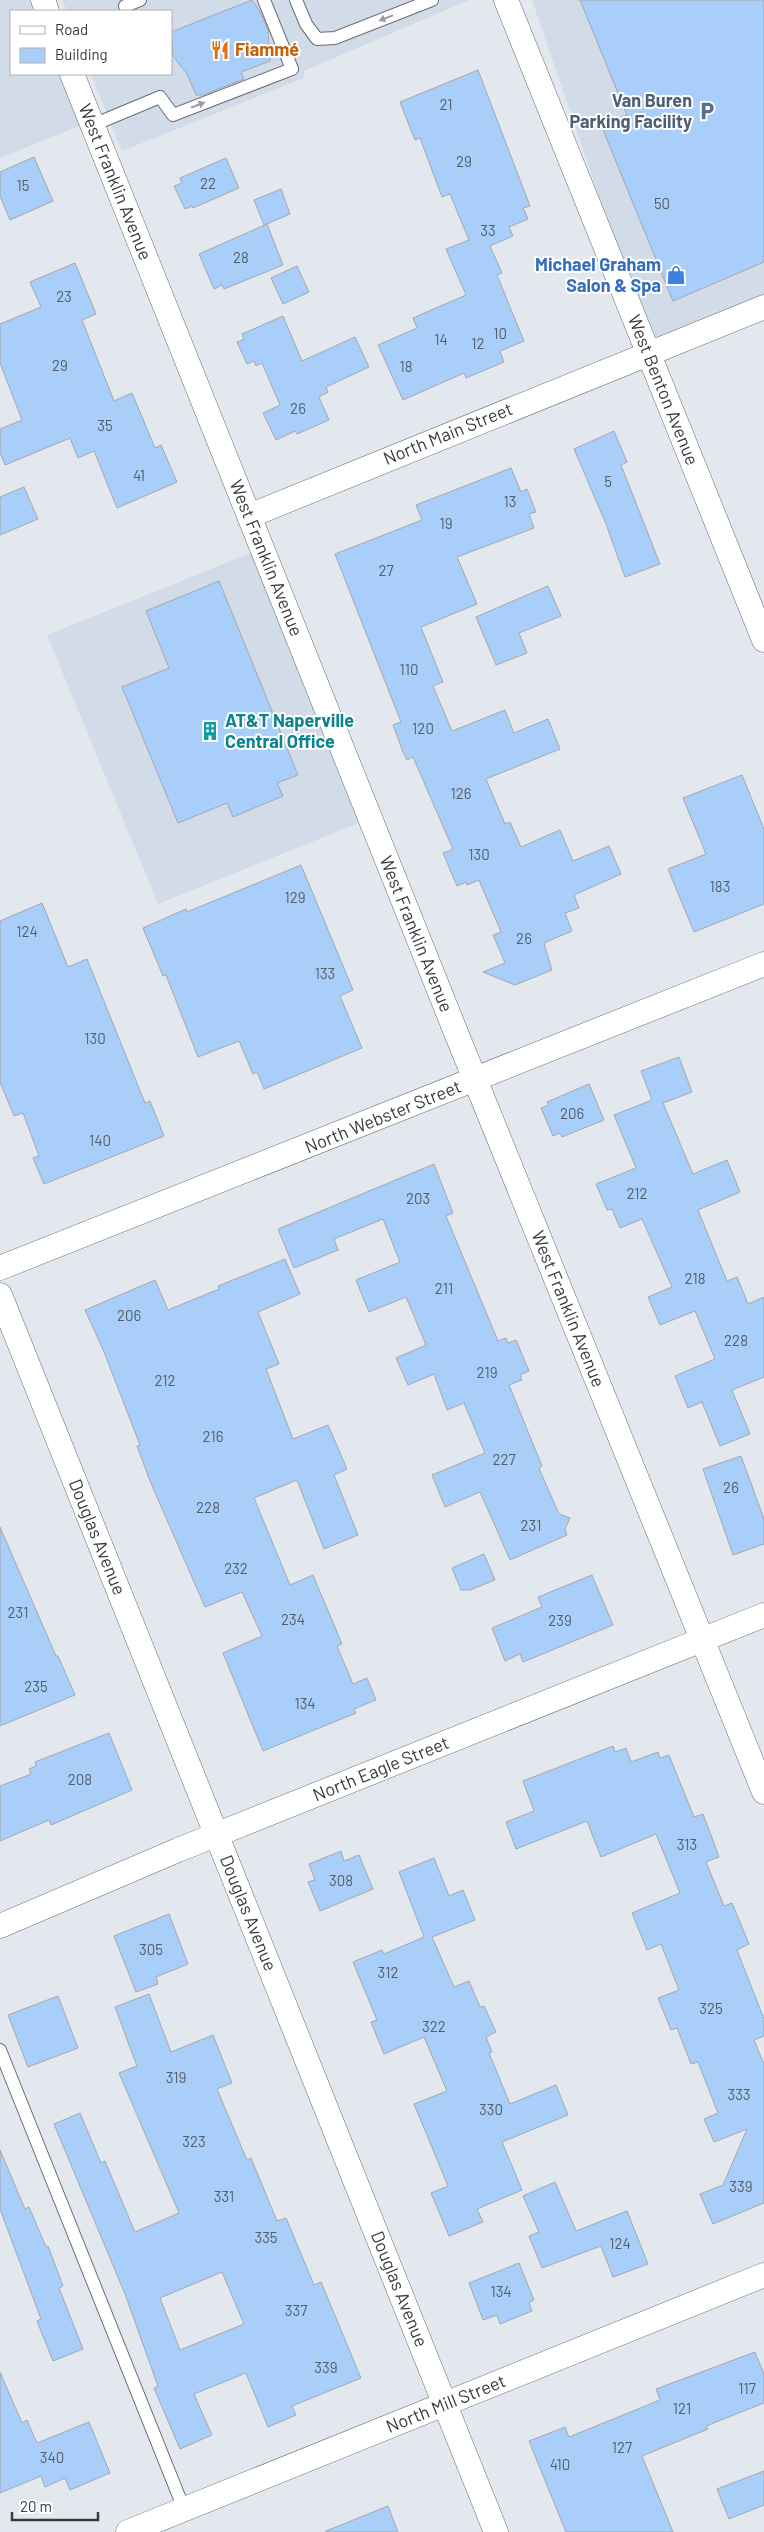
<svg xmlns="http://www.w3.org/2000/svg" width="764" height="2532" font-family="Barlow,sans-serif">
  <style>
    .built { fill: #d2dbe8 }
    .building { fill: #a9cef9; stroke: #a3a8ae; fill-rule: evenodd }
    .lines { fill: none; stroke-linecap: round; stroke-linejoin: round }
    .service-casing { stroke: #696d73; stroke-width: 14 }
    .minor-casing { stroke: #696d73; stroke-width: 25 }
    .service { stroke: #fff; stroke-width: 12 }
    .minor { stroke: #fff; stroke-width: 24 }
    .oneway { fill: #9c9c9e }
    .labels { text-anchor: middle; stroke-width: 4; stroke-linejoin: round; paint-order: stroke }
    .number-label { font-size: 15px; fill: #545f6b }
    .food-label { font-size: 18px; font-weight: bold; fill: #c56008; stroke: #fff; text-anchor: start }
    .service-label { font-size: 18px; font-weight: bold; fill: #4e5e75; stroke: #fff; text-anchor: end }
    .street-label { font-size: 18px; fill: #383a3c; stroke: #fff }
    .shop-label { font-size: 18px; font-weight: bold; fill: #366cbe; stroke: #fff; text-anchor: end }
    .culture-label { font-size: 18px; font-weight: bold; fill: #0d838f; stroke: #fff; text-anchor: start }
  </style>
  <rect width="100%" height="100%" fill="#e3e8ef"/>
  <g class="built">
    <polygon points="0,0 36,0 40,11 11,11 11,74 63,74 82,125 0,158"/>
    <polygon points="62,0 469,0 304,71 304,78 122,151 91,74 171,74 171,11 67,11"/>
    <polygon points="532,0 764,0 764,307 652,352"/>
    <polygon points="258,550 366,820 158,904 47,635"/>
  </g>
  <g class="building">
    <polygon points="252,0 259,10 268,30 270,61 241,72 244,79 203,95 196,95 187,74 173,56 171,32"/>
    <polygon points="580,0 764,0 764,262 673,301 601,125 627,115"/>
    <polygon points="478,70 530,206 523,208 528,219 509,227 513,236 490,246 502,273 497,275 524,341 500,351 504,362 466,378 464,373 403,400 378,345 417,328 413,318 466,295 446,249 469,240 450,194 442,197 420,138 415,140 400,102"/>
    <polygon points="34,157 53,201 10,220 0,196 0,172"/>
    <polygon points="226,158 239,188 193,208 192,206 185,209 174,186 182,183 180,178"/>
    <polygon points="281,189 290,214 264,225 254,200"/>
    <polygon points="267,224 283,265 224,289 222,285 214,289 199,254"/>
    <polygon points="75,263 96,314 82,320 114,401 132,393 155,448 161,445 177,482 117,508 94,451 78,458 70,438 5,465 0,452 0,429 22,420 0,363 0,324 41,307 30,282"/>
    <polygon points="297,266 309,292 283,304 271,278"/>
    <polygon points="283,316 302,361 355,337 369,367 326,387 328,392 319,397 329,420 297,434 295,431 276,440 263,413 280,405 262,363 256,366 254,361 247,364 237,342 244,339 242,334"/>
    <polygon points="614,431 627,462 621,465 660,564 625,577 606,524 574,449"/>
    <polygon points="511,468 521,492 527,489 536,512 529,514 534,528 457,557 477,604 421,627 443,682 433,686 452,731 505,710 514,733 548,719 560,749 486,779 505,824 510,822 521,847 560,830 573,861 609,846 621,874 574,895 579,908 565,913 572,931 544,943 552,970 515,985 483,972 505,963 493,935 501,932 479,880 467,885 466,882 457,886 443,853 452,850 452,847 413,757 407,760 403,752 393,725 401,722 335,554 422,520 416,505"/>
    <polygon points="24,487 38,519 0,535 0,497"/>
    <polygon points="219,581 298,775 277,783 283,796 233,817 227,803 178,823 122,687 169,668 146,611"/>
    <polygon points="548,586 561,616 519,633 527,653 496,665 476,617"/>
    <polygon points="742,775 764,829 764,904 694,932 668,869 706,854 683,798"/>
    <polygon points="301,865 353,990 340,996 362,1048 264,1089 257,1072 253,1074 239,1041 198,1057 166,975 163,976 143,928 186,909 187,912"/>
    <polygon points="42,903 68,967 87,959 145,1103 150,1101 164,1136 44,1184 33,1158 39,1156 23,1113 14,1116 0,1082 0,921"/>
    <polygon points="679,1057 692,1092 663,1103 693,1174 727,1160 740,1192 698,1210 727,1281 737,1277 748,1304 764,1297 764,1377 732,1390 750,1434 720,1446 702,1402 688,1408 675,1376 715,1359 695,1311 660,1325 648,1297 672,1287 642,1219 620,1228 612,1209 607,1210 596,1184 636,1168 614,1115 652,1100 641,1071"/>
    <polygon points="589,1084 604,1120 562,1137 560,1133 553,1136 541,1108 549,1105 547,1102"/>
    <polygon points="434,1164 453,1213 446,1216 498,1341 506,1338 508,1343 516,1340 529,1371 520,1375 522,1380 509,1385 542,1466 539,1468 559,1514 570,1518 565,1529 567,1535 510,1560 480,1492 445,1507 432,1475 485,1453 464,1403 447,1410 434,1374 408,1385 396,1358 426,1345 406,1297 369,1312 356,1280 400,1262 383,1219 334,1239 338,1250 294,1268 278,1229"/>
    <polygon points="285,1259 300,1294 258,1312 279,1364 266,1369 293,1439 328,1425 347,1469 334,1475 358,1535 324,1549 297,1480 254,1498 290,1585 313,1575 342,1644 337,1646 353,1684 367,1678 376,1700 354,1709 356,1713 263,1751 223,1653 262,1636 242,1592 205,1607 150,1481 137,1446 140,1445 104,1352 85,1310 155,1280 168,1310 219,1289 218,1286"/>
    <polygon points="741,1456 764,1519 764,1544 733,1555 703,1469"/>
    <polygon points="0,1527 56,1656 58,1656 75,1695 0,1726"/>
    <polygon points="484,1554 495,1580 470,1590 461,1590 452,1568"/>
    <polygon points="592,1575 613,1625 523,1662 520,1654 505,1661 492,1628 542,1607 538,1597"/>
    <polygon points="109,1733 132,1790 51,1825 49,1820 0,1841 0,1786 31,1774 29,1769 36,1766 35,1762"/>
    <polygon points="613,1746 615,1752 626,1748 631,1762 658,1752 660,1758 669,1755 694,1817 703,1814 719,1857 706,1862 724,1906 732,1903 749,1944 737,1950 764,2019 764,2036 754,2040 764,2064 764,2203 713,2224 700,2194 723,2185 747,2129 714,2142 704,2119 718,2113 698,2062 691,2064 677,2028 671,2030 658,1998 679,1990 661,1944 647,1950 632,1913 680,1893 656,1834 601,1857 587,1821 516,1849 506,1822 534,1811 523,1781"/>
    <polygon points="341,1851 344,1861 359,1855 373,1889 320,1911 308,1882 315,1880 309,1864"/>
    <polygon points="434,1858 449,1896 463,1890 475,1920 432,1937 454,1987 469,1981 480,2007 484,2006 496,2032 486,2037 492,2052 489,2053 510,2104 556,2085 568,2115 502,2142 522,2190 477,2209 483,2222 449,2236 431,2193 448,2186 414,2104 447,2091 424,2037 384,2054 371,2022 377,2020 353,1962 382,1950 384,1954 424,1937 399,1872"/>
    <polygon points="169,1914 188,1964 156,1977 158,1984 136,1992 114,1936"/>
    <path d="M149 1994 171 2052 213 2035 232 2083 217 2089 247 2160 251 2158 277 2221 286 2218 314 2285 321 2282 361 2378 292 2406 296 2415 268 2427 246 2373 194 2394 212 2435 180 2449 154 2388 158 2386 125 2294 54 2124 80 2113 101 2163 105 2161 135 2232 179 2213 119 2073 137 2066 115 2007ZM222 2272 244 2324 180 2350 160 2298Z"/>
    <polygon points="58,1996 78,2048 28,2067 8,2015"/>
    <polygon points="0,2150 25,2209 29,2207 46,2247 48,2246 63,2286 59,2288 83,2349 53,2361 37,2321 41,2319 0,2209"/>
    <polygon points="555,2182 576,2231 627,2211 648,2264 613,2277 601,2246 542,2268 529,2236 539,2232 523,2196"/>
    <polygon points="519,2263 534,2300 529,2303 532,2311 500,2324 497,2315 483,2320 469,2283"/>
    <polygon points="755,2352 764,2374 764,2403 706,2426 708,2429 642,2456 673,2532 566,2532 529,2441 565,2427 569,2437 660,2400 656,2389"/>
    <polygon points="0,2372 22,2423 27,2420 37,2443 89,2422 110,2473 70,2490 65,2478 45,2487 41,2476 0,2493"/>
    <polygon points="764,2471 764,2505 729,2519 717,2489"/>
    <polygon points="388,2506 398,2532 326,2532 326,2531"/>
  </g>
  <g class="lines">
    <g class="service-casing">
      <g id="service">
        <polyline points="296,0 306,24 317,39 335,38 432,0"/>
        <polyline points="125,6 140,0"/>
        <polyline points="93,125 160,97 173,115 292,69 264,0"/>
        <polyline points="0,2050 184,2509"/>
      </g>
    </g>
    <g class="minor-casing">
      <g id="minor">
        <polyline points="43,0 47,11"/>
        <polyline points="506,0 764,640"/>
        <polyline points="72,74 457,1035 764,1792"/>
        <polyline points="249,516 764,307"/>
        <polyline points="0,1268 764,964"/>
        <polyline points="0,1295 496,2532"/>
        <polyline points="0,1926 178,1850 764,1615"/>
        <polyline points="128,2532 764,2275"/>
      </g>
    </g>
    <use href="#service" class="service"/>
    <use href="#minor" class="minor"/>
  </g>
  <defs><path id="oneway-solid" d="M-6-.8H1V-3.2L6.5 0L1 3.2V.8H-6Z" transform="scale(1.25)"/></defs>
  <g class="oneway">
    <use href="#oneway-solid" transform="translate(386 18) rotate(159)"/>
    <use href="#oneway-solid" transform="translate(198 105) rotate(-21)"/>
  </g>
  <defs>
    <g id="restaurant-bare" transform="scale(1.5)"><path d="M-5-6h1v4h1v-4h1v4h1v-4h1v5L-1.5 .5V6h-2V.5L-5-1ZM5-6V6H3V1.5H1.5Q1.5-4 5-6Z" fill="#e8710a" stroke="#fff" stroke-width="2.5" paint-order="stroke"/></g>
    <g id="parking-bare" transform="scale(1.5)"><path d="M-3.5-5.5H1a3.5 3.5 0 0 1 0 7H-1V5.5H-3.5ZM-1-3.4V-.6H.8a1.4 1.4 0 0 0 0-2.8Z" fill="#5c6f8a" stroke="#fff" stroke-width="2.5" paint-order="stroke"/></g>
    <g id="shop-bare" transform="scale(1.5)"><path d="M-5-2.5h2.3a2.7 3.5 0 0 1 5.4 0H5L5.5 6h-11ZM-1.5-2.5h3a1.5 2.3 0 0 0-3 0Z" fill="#3f7fe0" stroke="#fff" stroke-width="2.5" paint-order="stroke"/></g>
    <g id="building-bare" transform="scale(1.5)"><path d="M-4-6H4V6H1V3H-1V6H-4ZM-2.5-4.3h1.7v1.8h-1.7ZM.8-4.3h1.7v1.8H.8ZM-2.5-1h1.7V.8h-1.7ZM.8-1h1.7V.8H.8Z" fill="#0f9aa8" stroke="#fff" stroke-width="2.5" paint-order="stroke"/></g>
  </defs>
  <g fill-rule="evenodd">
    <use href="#restaurant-bare" x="220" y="50"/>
    <use href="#parking-bare" x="707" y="111"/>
    <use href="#shop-bare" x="676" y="275"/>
    <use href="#building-bare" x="210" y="731"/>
  </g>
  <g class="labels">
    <g class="number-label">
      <text x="446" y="110">21</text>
      <text x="464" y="167">29</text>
      <text x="208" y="189">22</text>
      <text x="23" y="191">15</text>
      <text x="662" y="209">50</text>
      <text x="488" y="236">33</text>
      <text x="241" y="263">28</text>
      <text x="64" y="302">23</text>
      <text x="500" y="339">10</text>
      <text x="441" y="345">14</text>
      <text x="478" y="349">12</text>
      <text x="60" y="371">29</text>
      <text x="406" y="372">18</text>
      <text x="298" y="414">26</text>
      <text x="105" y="431">35</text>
      <text x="139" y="481">41</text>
      <text x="608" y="487">5</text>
      <text x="510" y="507">13</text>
      <text x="446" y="529">19</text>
      <text x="386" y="576">27</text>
      <text x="409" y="675">110</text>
      <text x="423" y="734">120</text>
      <text x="461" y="799">126</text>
      <text x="479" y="860">130</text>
      <text x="720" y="892">183</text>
      <text x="295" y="903">129</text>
      <text x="27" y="937">124</text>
      <text x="524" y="944">26</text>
      <text x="325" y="979">133</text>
      <text x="95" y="1044">130</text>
      <text x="572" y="1119">206</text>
      <text x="100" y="1146">140</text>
      <text x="637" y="1199">212</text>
      <text x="418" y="1204">203</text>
      <text x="695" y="1284">218</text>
      <text x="444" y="1294">211</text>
      <text x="129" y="1321">206</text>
      <text x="736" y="1346">228</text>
      <text x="487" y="1378">219</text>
      <text x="165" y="1386">212</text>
      <text x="213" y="1442">216</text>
      <text x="504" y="1465">227</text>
      <text x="731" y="1493">26</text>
      <text x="208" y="1513">228</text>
      <text x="531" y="1531">231</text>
      <text x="236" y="1574">232</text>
      <text x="18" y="1618">231</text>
      <text x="293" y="1625">234</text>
      <text x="560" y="1626">239</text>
      <text x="36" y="1692">235</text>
      <text x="305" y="1709">134</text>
      <text x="80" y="1785">208</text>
      <text x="687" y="1850">313</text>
      <text x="341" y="1886">308</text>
      <text x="151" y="1955">305</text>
      <text x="388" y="1978">312</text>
      <text x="711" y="2014">325</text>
      <text x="434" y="2032">322</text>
      <text x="176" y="2083">319</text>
      <text x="739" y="2100">333</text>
      <text x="491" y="2115">330</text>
      <text x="194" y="2147">323</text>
      <text x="741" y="2192">339</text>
      <text x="224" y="2202">331</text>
      <text x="266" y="2243">335</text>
      <text x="620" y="2249">124</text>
      <text x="501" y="2297">134</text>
      <text x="296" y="2316">337</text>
      <text x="326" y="2373">339</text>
      <text x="747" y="2394">117</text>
      <text x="682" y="2414">121</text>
      <text x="622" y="2453">127</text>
      <text x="52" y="2463">340</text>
      <text x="560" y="2470">410</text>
    </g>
    <g class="food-label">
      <text x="235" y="56">Fiammé</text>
    </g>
    <g class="service-label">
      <text x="692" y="107">Van Buren<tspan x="692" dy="21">Parking Facility</tspan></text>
    </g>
    <g class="street-label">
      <text transform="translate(115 182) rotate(68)" y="6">West Franklin Avenue</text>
      <text transform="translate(663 390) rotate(68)" y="6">West Benton Avenue</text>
      <text transform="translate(448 434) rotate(-22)" y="6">North Main Street</text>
      <text transform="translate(266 558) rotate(68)" y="6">West Franklin Avenue</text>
      <text transform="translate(416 934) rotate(68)" y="6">West Franklin Avenue</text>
      <text transform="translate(383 1117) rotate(-22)" y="6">North Webster Street</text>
      <text transform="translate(568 1309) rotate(68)" y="6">West Franklin Avenue</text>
      <text transform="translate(97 1537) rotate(68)" y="6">Douglas Avenue</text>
      <text transform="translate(381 1769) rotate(-22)" y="6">North Eagle Street</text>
      <text transform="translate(248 1913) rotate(68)" y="6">Douglas Avenue</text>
      <text transform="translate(399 2289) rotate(68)" y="6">Douglas Avenue</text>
      <text transform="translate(446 2404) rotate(-22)" y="6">North Mill Street</text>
    </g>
    <g class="shop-label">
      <text x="661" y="271">Michael Graham<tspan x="661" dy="21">Salon &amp; Spa</tspan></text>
    </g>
    <g class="culture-label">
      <text x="225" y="727">AT&amp;T Naperville<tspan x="225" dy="21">Central Office</tspan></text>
    </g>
  </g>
  <rect x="10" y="10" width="162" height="65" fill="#ffffff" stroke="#afb0b1"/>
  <rect x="20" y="26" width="25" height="8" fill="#ffffff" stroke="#afb0b1"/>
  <text x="55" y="35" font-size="15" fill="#383a3c">Road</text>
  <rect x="20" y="48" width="25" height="15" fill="#a9cef9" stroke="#afb0b1"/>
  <text x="55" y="60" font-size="15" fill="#383a3c">Building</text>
  <path d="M12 2512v8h86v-8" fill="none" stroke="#383a3c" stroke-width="2.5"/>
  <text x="20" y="2512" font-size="15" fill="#383a3c" stroke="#ffffff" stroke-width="4" paint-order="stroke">20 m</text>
</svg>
